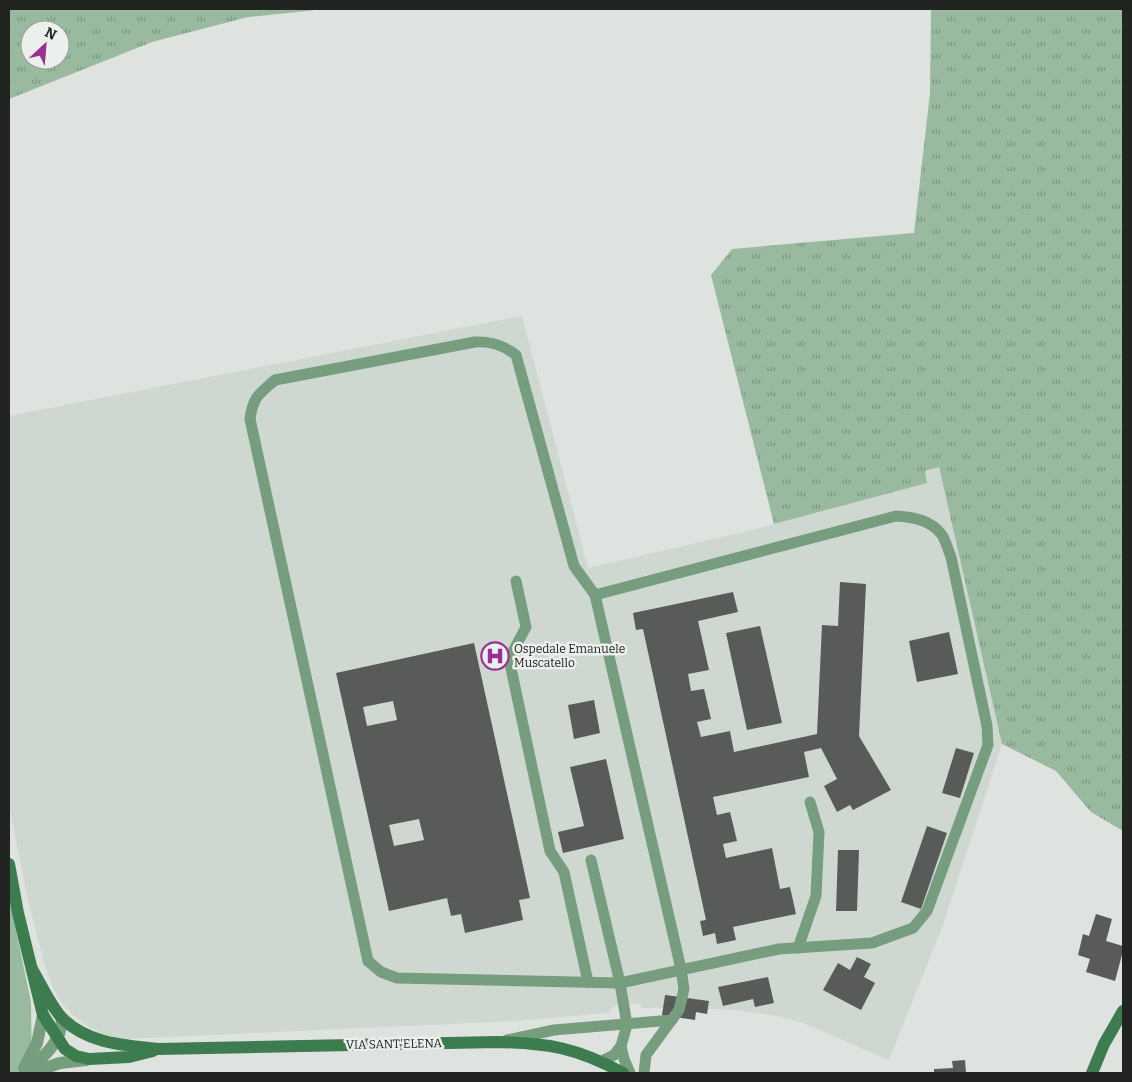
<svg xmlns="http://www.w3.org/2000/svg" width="1132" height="1082" font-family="Bitter,serif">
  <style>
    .built { fill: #ced8d0 }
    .grass { fill: url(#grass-tufts); fill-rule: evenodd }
    .park { fill: #99ba9f }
    .building { fill: #585b58; fill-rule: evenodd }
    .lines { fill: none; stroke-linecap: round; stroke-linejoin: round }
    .service { stroke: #769e7e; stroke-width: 11 }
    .tertiary { stroke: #769e7e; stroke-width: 12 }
    .secondary { stroke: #3d7c4e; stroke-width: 12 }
    .labels { text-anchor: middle; stroke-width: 5; stroke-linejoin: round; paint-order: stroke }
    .poi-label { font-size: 12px; fill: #222422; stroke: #ecf0ed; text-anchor: start }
    .street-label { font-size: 12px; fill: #222422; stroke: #ecf0ed }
  </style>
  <defs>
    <pattern id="grass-tufts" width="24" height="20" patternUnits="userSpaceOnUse" patternTransform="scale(1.25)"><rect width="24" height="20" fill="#99ba9f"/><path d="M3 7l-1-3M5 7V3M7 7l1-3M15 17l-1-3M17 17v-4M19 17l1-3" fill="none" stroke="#7c9781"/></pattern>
  </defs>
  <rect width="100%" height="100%" fill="#dfe3e0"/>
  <polygon class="built" points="522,316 588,568 752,530 926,483 924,471 939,467 1002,744 943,925 889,1060 801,1022 777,1016 737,1010 708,1009 707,1014 663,1008 643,1008 638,1003 614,1006 609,1013 515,1021 123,1039 105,1035 87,1026 73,1015 61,1002 53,988 45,966 29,905 9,805 9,416"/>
  <g class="grass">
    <path d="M9 9H326L248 17 152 42 9 99ZM30 30H60V60H30Z"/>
    <polygon points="931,9 1123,9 1123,831 1091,812 1056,771 1002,744 939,467 925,471 927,483 774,524 711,275 732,249 914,233 930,93"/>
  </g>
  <polygon class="park" points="9,897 31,1002 32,1073 9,1073"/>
  <g class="building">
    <polygon points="840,582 866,584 859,736 891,790 853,810 850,805 837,812 824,786 837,779 821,748 804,752 809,777 713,797 717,815 730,812 737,841 723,844 726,858 772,848 780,889 790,887 796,914 733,927 736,940 717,944 715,933 703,936 700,921 706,920 643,629 636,630 633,613 733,592 738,612 698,621 709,670 688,674 691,691 704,689 711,719 697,722 701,737 730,731 734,752 817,734 822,625 838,626"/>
    <polygon points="760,626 782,723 747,730 726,633"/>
    <polygon points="949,632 958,674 917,682 909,641"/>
    <path d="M474 643 530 898 519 900 523 920 465 933 461 914 451 916 447 898 389 911 336 673ZM393 701 397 720 367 726 363 707ZM419 819 424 840 394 846 389 825Z"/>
    <polygon points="594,700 600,733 574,739 568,705"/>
    <polygon points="956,748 974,753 960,798 942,793"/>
    <polygon points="606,759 624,839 563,853 558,832 584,826 570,767"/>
    <polygon points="927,826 947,833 921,909 901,902"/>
    <polygon points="838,850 859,850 857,911 836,911"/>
    <polygon points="1096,914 1112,919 1106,941 1123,946 1123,951 1115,981 1086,972 1090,959 1078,955 1083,934 1089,936"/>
    <polygon points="857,957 871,964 864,977 875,983 861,1010 823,990 838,963 850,970"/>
    <polygon points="768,977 774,1003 755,1007 753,999 723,1006 718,987"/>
    <polygon points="665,995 709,1001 707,1014 696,1012 695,1020 662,1015"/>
    <polygon points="965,1060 966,1073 934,1073 934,1069 953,1068 952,1061"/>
  </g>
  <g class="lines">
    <g class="service">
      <polyline points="516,581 526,627 509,659 550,851 564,872 588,982"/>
      <path d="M595 595 896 516C913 517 931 520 942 535 946 541 948 550 951 557L987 726 988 745 927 911 913 928 872 943 779 949 620 983 397 978 381 972 368 961 250 419C253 397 259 394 275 380L475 342C491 341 503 345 516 355L574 566 595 595 681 969 684 989 679 1010 646 1055 644 1073"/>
      <polyline points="591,860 620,983 627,1025 621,1046 614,1055 602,1061"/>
      <polyline points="798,948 816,896 819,832 810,802"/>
      <polyline points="507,1040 554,1030 672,1020"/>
      <polyline points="621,1046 624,1059 630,1073"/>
    </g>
    <g class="tertiary">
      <polyline points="24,1068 37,1043 43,1015"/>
      <path d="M25 1073C42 1058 62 1043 62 1018"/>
      <polyline points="31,1073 60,1063 86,1060"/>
    </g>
    <g class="secondary">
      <polyline points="9,864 18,913 43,1015 65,1049 76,1056 89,1059 129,1057 153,1051"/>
      <path d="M32 969C41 984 51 1007 63 1019 89 1044 124 1045 158 1049L497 1042C548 1043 578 1048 623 1073"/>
      <polyline points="1092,1073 1104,1044 1123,1011"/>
    </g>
  </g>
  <defs>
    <g id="hospital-ring" transform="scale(1.4375)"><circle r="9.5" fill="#ecf0ed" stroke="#993092" stroke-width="1.5"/><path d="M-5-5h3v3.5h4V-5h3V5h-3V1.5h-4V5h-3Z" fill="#993092"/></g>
  </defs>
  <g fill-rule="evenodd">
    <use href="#hospital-ring" x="495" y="656"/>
  </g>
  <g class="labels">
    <g class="poi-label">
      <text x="514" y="653">Ospedale Emanuele<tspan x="514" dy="14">Muscatello</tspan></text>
    </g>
    <g class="street-label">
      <text transform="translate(394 1044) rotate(-1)" y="4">VIA SANT'ELENA</text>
    </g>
  </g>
  <rect width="1132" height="1082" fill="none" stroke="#222422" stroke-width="20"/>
  <g transform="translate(45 45) rotate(26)"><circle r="24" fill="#ecf0ed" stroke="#9b9e9c"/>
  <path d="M0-4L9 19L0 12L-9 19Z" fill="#993092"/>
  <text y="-8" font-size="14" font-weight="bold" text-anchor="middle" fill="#222422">N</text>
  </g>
</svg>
